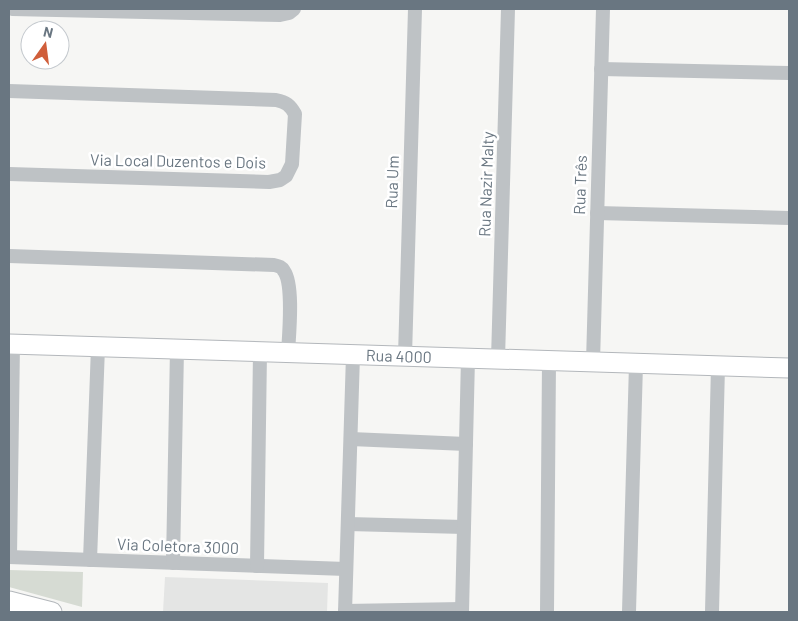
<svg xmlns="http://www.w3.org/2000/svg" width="798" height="621" font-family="Barlow,sans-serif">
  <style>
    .built { fill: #e4e5e4 }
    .green { fill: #d6dbd3 }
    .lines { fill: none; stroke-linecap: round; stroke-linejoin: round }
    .secondary-casing { stroke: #b3b7bb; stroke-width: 21 }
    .street { stroke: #bec2c5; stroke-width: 14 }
    .secondary { stroke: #fff; stroke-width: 19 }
    .labels { text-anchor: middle; stroke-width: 5; stroke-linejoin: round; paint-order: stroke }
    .street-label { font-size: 16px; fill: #697681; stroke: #fff }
  </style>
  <rect width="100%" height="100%" fill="#f6f6f4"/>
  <polygon class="built" points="165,577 328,583 327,612 163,612"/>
  <polygon class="green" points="9,570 83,572 82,607 9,587"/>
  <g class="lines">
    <g class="secondary-casing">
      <g id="secondary">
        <path id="s1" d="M9 344 789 368"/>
        <polyline points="9,601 52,612"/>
      </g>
    </g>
    <g class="street">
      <polyline points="12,9 280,15 289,13 294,9"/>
      <polyline points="601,69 789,73"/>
      <path d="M9 91 276 100C286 102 290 105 295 114L292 164 286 176 280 180 269 182 9 174"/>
      <polyline points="597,213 789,218"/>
      <path d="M9 256 274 265C279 266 282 267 284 271 294 285 289 334 288 353"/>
      <polyline points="405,356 415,9"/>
      <polyline points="498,359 508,9"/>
      <polyline points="593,362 603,9"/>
      <polyline points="351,439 466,444"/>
      <polyline points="348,524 464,527"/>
      <polyline points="9,557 346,569"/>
      <polyline points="10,557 13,344"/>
      <polyline points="90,560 98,347"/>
      <polyline points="173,563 177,349"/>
      <polyline points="257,566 260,352"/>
      <polyline points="345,611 462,609"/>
      <polyline points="345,612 353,355"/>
      <polyline points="462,612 468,358"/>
      <polyline points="547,612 549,361"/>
      <polyline points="629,612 636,364"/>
      <polyline points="712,612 718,366"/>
    </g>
    <use href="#secondary" class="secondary"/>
  </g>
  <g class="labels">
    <g class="street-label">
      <text transform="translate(178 161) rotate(1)" y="6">Via Local Duzentos e Dois</text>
      <text transform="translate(392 182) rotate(-88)" y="6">Rua Um</text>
      <text transform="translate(486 184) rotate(-88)" y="6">Rua Nazir Malty</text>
      <text transform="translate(580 185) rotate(-88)" y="6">Rua Três</text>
      <text dy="6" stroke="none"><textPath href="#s1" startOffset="390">Rua 4000</textPath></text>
      <text transform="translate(178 546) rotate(2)" y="6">Via Coletora 3000</text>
    </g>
  </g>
  <rect width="798" height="621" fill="none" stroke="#697681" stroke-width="20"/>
  <g transform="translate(45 45) rotate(14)"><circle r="24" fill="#ffffff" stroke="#c3c8cd"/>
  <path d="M0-4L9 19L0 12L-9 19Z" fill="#d05e3a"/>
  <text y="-8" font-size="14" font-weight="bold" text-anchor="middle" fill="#697681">N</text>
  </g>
</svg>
